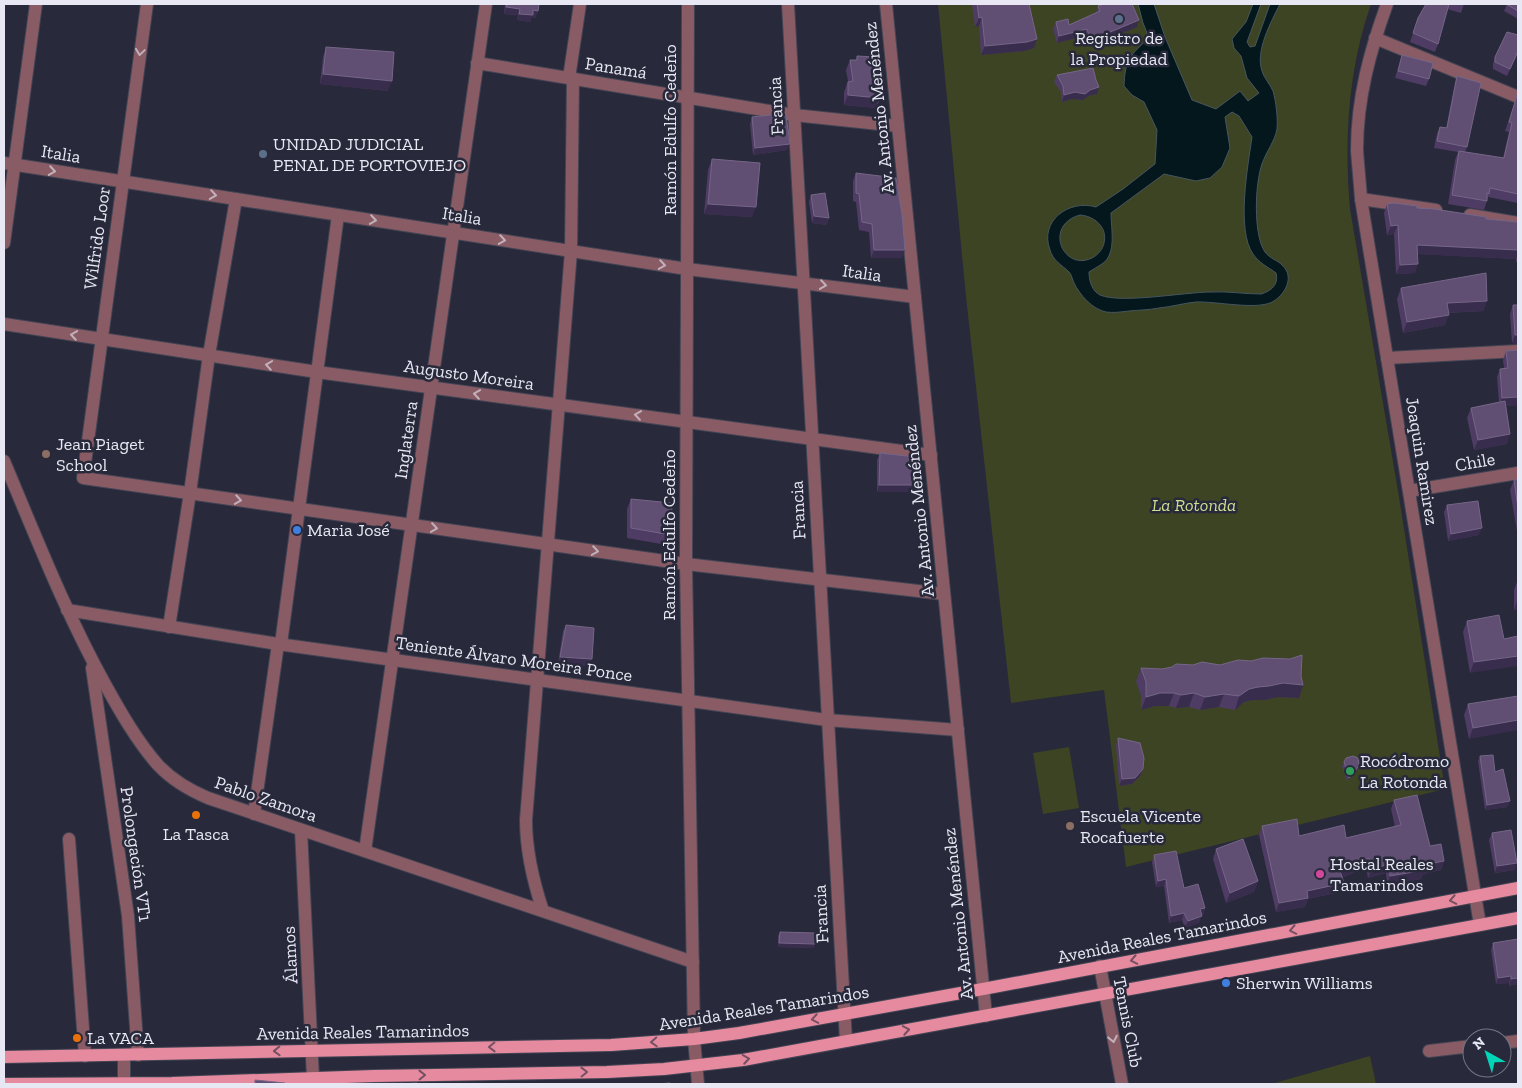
<svg xmlns="http://www.w3.org/2000/svg" width="1522" height="1088" font-family="'Zilla Slab',serif">
  <style>
    .park { fill: #3d4423 }
    .water { fill: #03171d; stroke: #47565e; fill-rule: evenodd }
    .lines { fill: none; stroke-linecap: round; stroke-linejoin: round }
    .minor-casing { stroke: #434454; stroke-width: 14 }
    .major-casing { stroke: #434454; stroke-width: 14 }
    .minor { stroke: #895c65; stroke-width: 12 }
    .major { stroke: #e68a9f; stroke-width: 12 }
    .wall { fill: #4f3c64 }
    .shaded-wall { fill: #392d4d }
    .building { fill: #604e73; stroke: #756688 }
    .oneway { stroke: #c1b0bb }
    .oneway2 { stroke: #745062 }
    .service-dot { fill: #5c6f8a; stroke: #28293a; stroke-width: 2 }
    .education-dot { fill: #8d6e63; stroke: #28293a; stroke-width: 2 }
    .shop-dot { fill: #3f7fe0; stroke: #28293a; stroke-width: 2 }
    .leisure-dot { fill: #2e9e5b; stroke: #28293a; stroke-width: 2 }
    .food-dot { fill: #e8710a; stroke: #28293a; stroke-width: 2 }
    .hotel-dot { fill: #d1479c; stroke: #28293a; stroke-width: 2 }
    .labels { text-anchor: middle; stroke-width: 5; stroke-linejoin: round; paint-order: stroke }
    .poi-label { font-size: 18px; fill: #e7e8f4; stroke: #28293a; text-anchor: start }
    .street-label { font-size: 18px; fill: #e7e8f4; stroke: #28293a }
    .park-label { font-size: 18px; font-style: italic; fill: #ccde8f; stroke: #28293a }
  </style>
  <rect width="100%" height="100%" fill="#28293a"/>
  <g class="park">
    <path d="M938 4H1371C1348 70 1344 140 1350 209L1399 497 1445 789 1126 867 1104 690 1011 703 966 297Z"/>
    <polygon points="1069,747 1079,808 1043,814 1033,753"/>
    <polygon points="1370,1056 1376,1084 1271,1084"/>
  </g>
  <path class="water" d="M1138 4H1154L1165 37 1192 100 1216 109 1240 91 1248 101 1259 93 1247 78 1241 56 1234 48 1232 39 1246 22 1253 4H1261L1247 42 1250 47 1255 46 1270 4H1280C1271 22 1255 51 1262 71 1264 78 1270 84 1273 91 1276 101 1278 119 1277 129 1275 141 1266 152 1262 164 1255 183 1253 235 1265 252 1270 259 1278 260 1283 266 1294 277 1286 293 1274 301 1259 311 1216 301 1196 302 1184 303 1171 307 1159 308 1149 310 1139 310 1129 311 1121 312 1113 313 1106 312 1092 309 1080 295 1074 283 1072 279 1072 275 1069 272 1062 265 1053 261 1050 250 1039 221 1069 199 1096 207L1123 189 1155 164 1157 130 1144 102 1132 95 1124 86C1125 60 1130 55 1149 38L1143 23ZM1232 112 1239 116 1252 137C1248 165 1236 230 1253 254 1259 263 1268 267 1276 273 1279 285 1271 291 1261 294 1244 294 1227 291 1211 292 1185 292 1121 304 1100 295 1092 291 1089 281 1089 272 1093 269 1098 267 1102 264 1117 254 1111 229 1111 213L1164 174 1196 181 1210 178 1222 167 1230 148 1225 117ZM1080 215C1094 216 1108 227 1104 243 1103 249 1098 255 1092 258 1063 272 1043 225 1080 215Z"/>
  <g class="lines">
    <g class="minor-casing">
      <g id="minor">
        <polyline points="147,4 83,478 686,564 944,594"/>
        <polyline points="688,4 686,564 694,1039 698,1084"/>
        <polyline points="788,4 846,1041"/>
        <polyline points="886,4 986,1016"/>
        <path d="M1387 4C1370 51 1357 98 1357 150 1358 166 1360 183 1361 199L1480 925"/>
        <polyline points="1375,38 1518,97"/>
        <polyline points="477,63 794,115 898,126"/>
        <polyline points="4,163 687,269 915,297"/>
        <polyline points="1361,199 1436,210"/>
        <polyline points="1470,215 1518,223"/>
        <polyline points="4,243 36,4"/>
        <polyline points="4,324 317,372 931,455"/>
        <polyline points="1387,358 1518,351"/>
        <path d="M4 461C36 537 66 614 106 686 121 713 137 741 158 765 172 780 189 790 208 798L693 962"/>
        <polyline points="1409,491 1518,473"/>
        <polyline points="67,610 278,644 827,720 958,730"/>
        <polyline points="169,627 190,493 209,355 236,199"/>
        <polyline points="92,668 128,916 138,1055"/>
        <polyline points="254,814 278,644 281,644 338,215"/>
        <polyline points="301,830 313,1078"/>
        <polyline points="69,839 85,1056"/>
        <polyline points="365,851 486,4"/>
        <path d="M543 911C533 881 526 852 526 820L571 251 573 78H569L580 4"/>
        <polyline points="1100,966 1122,1084"/>
        <polyline points="1502,1043 1518,1041"/>
        <polyline points="1429,1051 1472,1046"/>
        <polyline points="124,1056 124,1084"/>
      </g>
    </g>
    <g class="major-casing">
      <g id="major">
        <polyline points="4,1057 611,1045 694,1039 739,1033 983,989 1518,888"/>
        <polyline points="5,1084 172,1083 374,1076 607,1072 664,1069 743,1060 1518,918"/>
      </g>
    </g>
    <use href="#minor" class="minor"/>
    <use href="#major" class="major"/>
  </g>
  <g class="wall">
    <polygon points="505,4 539,4 538,11 535,18 532,17 530,22 517,20 518,15 504,14"/>
    <polygon points="972,4 1029,4 1034,48 1024,51 981,55 979,26 975,27"/>
    <polygon points="1426,4 1464,4 1461,13 1447,9 1438,44 1435,52 1410,42 1418,18"/>
    <polygon points="1507,4 1518,4 1518,19 1504,11"/>
    <polygon points="1098,6 1137,27 1089,47 1084,36 1057,43 1053,29 1056,22 1069,25 1096,13"/>
    <polygon points="326,47 388,91 320,84 323,57"/>
    <polygon points="1518,53 1507,76 1493,69 1493,64 1495,57"/>
    <polygon points="1402,55 1429,79 1426,86 1395,78"/>
    <polygon points="857,56 882,94 878,104 877,104 876,108 844,105 844,92 848,81 846,70 850,60 856,60"/>
    <polygon points="1057,75 1097,94 1088,96 1083,100 1072,99 1062,102 1061,92 1054,82"/>
    <polygon points="1457,76 1467,147 1465,152 1503,158 1509,132 1505,131 1517,95 1518,96 1518,203 1488,197 1484,210 1448,204 1455,160 1458,152 1434,148 1437,133 1440,127 1446,128 1455,83"/>
    <polygon points="752,117 787,150 753,155 750,124"/>
    <polygon points="712,159 752,217 704,214 708,170"/>
    <polygon points="856,173 902,258 871,258 869,232 859,230 856,202 853,201 853,181"/>
    <polygon points="811,195 827,225 812,223 809,202"/>
    <polygon points="1387,204 1486,219 1518,222 1518,262 1516,262 1516,259 1418,254 1415,273 1396,274 1394,234 1387,235 1384,213"/>
    <polygon points="1401,288 1484,311 1448,313 1445,325 1403,333 1397,299"/>
    <polygon points="1513,305 1518,344 1512,343 1510,314"/>
    <polygon points="1518,350 1518,405 1506,406 1507,444 1474,450 1467,418 1471,408 1499,402 1497,377 1500,369 1504,368 1503,360 1506,351"/>
    <polygon points="880,453 915,485 912,492 877,492 877,460"/>
    <polygon points="1518,479 1518,537 1510,490 1514,480"/>
    <polygon points="631,499 671,535 667,545 627,538 627,509"/>
    <polygon points="1447,505 1479,535 1448,541 1444,512"/>
    <polygon points="1518,579 1518,610 1514,610 1514,590"/>
    <polygon points="1467,621 1504,639 1470,673 1463,632"/>
    <polygon points="566,625 589,666 558,663 563,631"/>
    <polygon points="1193,665 1220,665 1299,698 1278,697 1265,700 1253,700 1244,702 1235,710 1219,707 1200,710 1189,707 1176,708 1169,706 1155,706 1141,710 1141,696 1136,681 1141,668 1162,669"/>
    <polygon points="1518,696 1469,739 1464,715 1468,704"/>
    <polygon points="1118,738 1143,769 1140,776 1132,784 1119,786 1116,745"/>
    <polygon points="1480,756 1495,772 1508,807 1485,810 1478,761"/>
    <polygon points="1344,762 1358,769 1347,781 1342,766"/>
    <polygon points="1394,800 1430,846 1444,861 1441,870 1423,874 1421,879 1387,885 1386,873 1368,878 1366,867 1342,878 1340,892 1308,899 1305,907 1276,912 1259,835 1262,826 1299,836 1346,838 1395,827 1391,809"/>
    <polygon points="1492,833 1515,870 1495,873 1489,840"/>
    <polygon points="1216,849 1258,881 1254,892 1226,903 1213,859"/>
    <polygon points="1154,855 1184,888 1205,908 1203,915 1201,915 1199,923 1185,928 1182,920 1169,923 1164,886 1156,887 1152,862"/>
    <polygon points="780,932 814,948 778,947 778,936"/>
    <polygon points="1493,943 1518,984 1509,986 1509,983 1496,984 1491,950"/>
  </g>
  <g class="shaded-wall">
    <polygon points="506,7 520,9 518,15 504,14"/>
    <polygon points="533,10 538,11 535,18 532,17 530,22 517,20 519,14"/>
    <polygon points="982,17 979,26 975,27 979,18"/>
    <polygon points="1139,20 1137,27 1089,47 1091,40"/>
    <polygon points="1087,29 1084,36 1057,43 1059,36"/>
    <polygon points="1037,39 1034,48 1024,51 981,55 985,46"/>
    <polygon points="1518,51 1518,53 1507,76 1510,69"/>
    <polygon points="323,74 392,81 388,91 320,84"/>
    <polygon points="1099,87 1097,94 1088,96 1083,100 1072,99 1062,102 1064,95"/>
    <polygon points="848,95 879,98 876,108 844,105"/>
    <polygon points="790,144 787,150 753,155 755,148"/>
    <polygon points="708,204 756,207 752,217 704,214"/>
    <polygon points="814,216 829,218 827,225 812,223"/>
    <polygon points="1398,225 1394,234 1387,235 1391,226"/>
    <polygon points="1417,245 1518,250 1518,253 1516,259 1414,254"/>
    <polygon points="874,250 905,250 902,258 871,258"/>
    <polygon points="1418,264 1415,273 1396,274 1400,265"/>
    <polygon points="1487,301 1484,311 1443,313 1447,303"/>
    <polygon points="1449,315 1445,325 1403,333 1407,322"/>
    <polygon points="1515,335 1518,335 1518,344 1512,343"/>
    <polygon points="1518,397 1518,405 1499,407 1502,398"/>
    <polygon points="1510,434 1507,444 1474,450 1478,440"/>
    <polygon points="879,485 915,485 912,492 877,492"/>
    <polygon points="1482,528 1479,535 1448,541 1451,534"/>
    <polygon points="1518,599 1518,610 1514,610"/>
    <polygon points="1518,656 1518,666 1470,673 1474,662"/>
    <polygon points="560,657 592,659 589,666 558,663"/>
    <polygon points="1283,683 1303,685 1299,698 1278,697 1265,700 1253,700 1244,702 1235,710 1239,696 1249,689"/>
    <polygon points="1160,693 1174,693 1169,706 1155,706 1141,710 1146,697"/>
    <polygon points="1194,693 1189,707 1176,708 1181,695"/>
    <polygon points="1224,694 1219,707 1200,710 1205,697"/>
    <polygon points="1518,720 1518,730 1469,739 1473,728"/>
    <polygon points="1359,766 1358,769 1347,781 1349,778"/>
    <polygon points="1143,769 1140,776 1132,784 1119,786 1122,779"/>
    <polygon points="1510,801 1508,807 1485,810 1487,805"/>
    <polygon points="1369,858 1366,867 1337,880 1340,871"/>
    <polygon points="1444,861 1441,870 1423,874 1421,879 1387,885 1390,876 1423,865"/>
    <polygon points="1517,863 1515,870 1495,873 1497,866"/>
    <polygon points="1389,864 1386,873 1368,878 1372,869"/>
    <polygon points="1166,879 1164,886 1156,887 1158,881"/>
    <polygon points="1258,881 1254,892 1226,903 1230,893"/>
    <polygon points="1344,883 1340,892 1308,899 1305,907 1276,912 1279,903 1307,891"/>
    <polygon points="1205,908 1203,915 1197,916 1200,909"/>
    <polygon points="1184,913 1182,920 1169,923 1171,916"/>
    <polygon points="1202,916 1199,923 1185,928 1188,921"/>
    <polygon points="779,943 815,944 814,948 778,947"/>
    <polygon points="1511,976 1509,983 1496,984 1498,978"/>
    <polygon points="1518,978 1518,984 1509,986 1511,979"/>
  </g>
  <g class="building">
    <polygon points="507,4 539,4 538,11 533,10 533,15 519,14 520,9 506,7"/>
    <polygon points="977,4 1029,4 1037,39 1027,42 985,46 982,17 979,18"/>
    <polygon points="1105,4 1132,4 1139,20 1091,40 1087,29 1059,36 1056,22 1068,19 1069,25 1100,11 1098,6"/>
    <polygon points="1426,4 1449,4 1438,44 1413,33 1418,18"/>
    <polygon points="1506,4 1518,4 1518,11"/>
    <polygon points="1507,32 1518,35 1518,51 1510,69 1495,62 1495,57"/>
    <polygon points="326,47 394,52 392,81 323,74"/>
    <polygon points="1402,55 1433,63 1429,79 1398,71"/>
    <polygon points="857,56 876,57 882,94 879,93 879,98 848,95 848,82 853,81 850,60 857,60"/>
    <polygon points="1093,68 1096,80 1099,87 1090,90 1085,94 1075,92 1064,95 1063,86 1057,75"/>
    <polygon points="1457,76 1481,83 1467,147 1437,141 1440,127 1447,128"/>
    <polygon points="1517,95 1518,96 1518,194 1490,188 1489,194 1487,193 1487,201 1452,195 1459,151 1504,158 1512,123 1509,122"/>
    <polygon points="779,114 786,115 790,144 755,148 752,117"/>
    <polygon points="712,159 760,163 756,207 708,204"/>
    <polygon points="856,173 896,178 902,214 905,250 874,250 872,224 862,222 859,194 856,193"/>
    <polygon points="825,193 829,218 814,216 811,195"/>
    <polygon points="1394,203 1417,206 1417,208 1434,209 1486,217 1486,219 1518,222 1518,250 1417,245 1418,264 1400,265 1398,225 1391,226 1387,204"/>
    <polygon points="1486,273 1487,301 1447,303 1449,315 1407,322 1401,288"/>
    <polygon points="1513,305 1518,305 1518,335 1515,335"/>
    <polygon points="1518,350 1518,397 1502,398 1500,369 1508,368 1506,351"/>
    <polygon points="1505,401 1510,434 1478,440 1471,408"/>
    <polygon points="880,453 915,457 915,485 879,485"/>
    <polygon points="1518,479 1518,508 1514,480"/>
    <polygon points="631,499 672,503 671,535 631,528"/>
    <polygon points="1478,501 1482,528 1451,534 1447,505"/>
    <polygon points="1499,615 1504,639 1518,636 1518,656 1474,662 1467,621"/>
    <polygon points="566,625 594,628 592,659 560,657"/>
    <polygon points="1302,655 1301,676 1303,685 1283,683 1269,686 1258,687 1249,689 1239,696 1224,694 1205,697 1194,693 1181,695 1174,693 1160,693 1146,697 1146,682 1141,668 1162,669 1172,667 1176,664 1193,665 1202,662 1220,665 1238,660 1251,661 1263,658 1290,659"/>
    <polygon points="1518,696 1518,720 1473,728 1468,704"/>
    <polygon points="1118,738 1140,743 1144,758 1143,769 1135,778 1122,779"/>
    <polygon points="1493,755 1495,772 1503,769 1510,801 1487,805 1480,756"/>
    <polygon points="1353,756 1358,758 1359,766 1349,778 1344,762 1346,758"/>
    <polygon points="1417,795 1430,846 1441,844 1444,861 1423,865 1425,870 1390,876 1389,864 1372,869 1369,858 1340,871 1344,883 1307,891 1308,898 1279,903 1262,826 1297,819 1299,836 1344,825 1346,838 1401,825 1394,800"/>
    <polygon points="1511,830 1517,863 1497,866 1492,833"/>
    <polygon points="1243,839 1258,881 1230,893 1216,849"/>
    <polygon points="1176,851 1184,888 1198,884 1205,908 1200,909 1202,916 1188,921 1184,913 1171,916 1166,879 1158,881 1154,855"/>
    <polygon points="780,932 815,933 815,944 779,943"/>
    <polygon points="1518,939 1518,978 1511,979 1511,976 1498,978 1493,943"/>
    <polygon points="255,1080 285,1083 286,1084 255,1084"/>
    <polygon points="417,1083 417,1084 399,1084"/>
    <polygon points="670,1083 670,1084 656,1084"/>
  </g>
  <defs><path id="oneway-chevron" d="M-2-3.5L2.5 0L-2 3.5" fill="none" stroke-width="1.6" stroke-linecap="round" stroke-linejoin="round" transform="scale(1.25)"/></defs>
  <g class="oneway">
    <use href="#oneway-chevron" transform="translate(140 52) rotate(98)"/>
    <use href="#oneway-chevron" transform="translate(52 171) rotate(9)"/>
    <use href="#oneway-chevron" transform="translate(213 195) rotate(9)"/>
    <use href="#oneway-chevron" transform="translate(373 220) rotate(8)"/>
    <use href="#oneway-chevron" transform="translate(502 240) rotate(9)"/>
    <use href="#oneway-chevron" transform="translate(662 265) rotate(9)"/>
    <use href="#oneway-chevron" transform="translate(823 285) rotate(8)"/>
    <use href="#oneway-chevron" transform="translate(74 335) rotate(-171)"/>
    <use href="#oneway-chevron" transform="translate(269 365) rotate(-171)"/>
    <use href="#oneway-chevron" transform="translate(477 394) rotate(-172)"/>
    <use href="#oneway-chevron" transform="translate(638 415) rotate(-172)"/>
    <use href="#oneway-chevron" transform="translate(238 500) rotate(9)"/>
    <use href="#oneway-chevron" transform="translate(434 528) rotate(8)"/>
    <use href="#oneway-chevron" transform="translate(595 551) rotate(9)"/>
    <use href="#oneway-chevron" transform="translate(1113 1039) rotate(79)"/>
  </g>
  <g class="oneway2">
    <use href="#oneway-chevron" transform="translate(1453 900) rotate(169)"/>
    <use href="#oneway-chevron" transform="translate(1293 930) rotate(169)"/>
    <use href="#oneway-chevron" transform="translate(1134 960) rotate(169)"/>
    <use href="#oneway-chevron" transform="translate(815 1019) rotate(170)"/>
    <use href="#oneway-chevron" transform="translate(906 1030) rotate(-10)"/>
    <use href="#oneway-chevron" transform="translate(654 1042) rotate(177)"/>
    <use href="#oneway-chevron" transform="translate(492 1047) rotate(179)"/>
    <use href="#oneway-chevron" transform="translate(277 1051) rotate(178)"/>
    <use href="#oneway-chevron" transform="translate(746 1059) rotate(-9)"/>
    <use href="#oneway-chevron" transform="translate(584 1072) rotate(-1)"/>
    <use href="#oneway-chevron" transform="translate(422 1075) rotate(-1)"/>
  </g>
  <g class="service-dot">
    <circle cx="1119" cy="19" r="5"/>
    <circle cx="263" cy="154" r="5"/>
  </g>
  <g class="education-dot">
    <circle cx="46" cy="454" r="5"/>
    <circle cx="1070" cy="826" r="5"/>
  </g>
  <g class="shop-dot">
    <circle cx="297" cy="530" r="5"/>
    <circle cx="1226" cy="983" r="5"/>
  </g>
  <circle class="leisure-dot" cx="1350" cy="771" r="5"/>
  <g class="food-dot">
    <circle cx="196" cy="815" r="5"/>
    <circle cx="77" cy="1038" r="5"/>
  </g>
  <circle class="hotel-dot" cx="1320" cy="874" r="5"/>
  <g class="labels">
    <g class="poi-label">
      <text x="1119" y="44" text-anchor="middle">Registro de<tspan x="1119" dy="21">la Propiedad</tspan></text>
      <text x="273" y="150">UNIDAD JUDICIAL<tspan x="273" dy="21">PENAL DE PORTOVIEJO</tspan></text>
      <text x="56" y="450">Jean Piaget<tspan x="56" dy="21">School</tspan></text>
      <text x="307" y="536">Maria José</text>
      <text x="1360" y="767">Rocódromo<tspan x="1360" dy="21">La Rotonda</tspan></text>
      <text x="1080" y="822">Escuela Vicente<tspan x="1080" dy="21">Rocafuerte</tspan></text>
      <text x="196" y="840" text-anchor="middle">La Tasca</text>
      <text x="1330" y="870">Hostal Reales<tspan x="1330" dy="21">Tamarindos</tspan></text>
      <text x="1236" y="989">Sherwin Williams</text>
      <text x="87" y="1044">La VACA</text>
    </g>
    <g class="street-label">
      <text transform="translate(616 68) rotate(9)" y="6">Panamá</text>
      <text transform="translate(776 106) rotate(-93)" y="6">Francia</text>
      <text transform="translate(879 108) rotate(-96)" y="6">Av. Antonio Menéndez</text>
      <text transform="translate(670 130) rotate(-90)" y="6">Ramón Edulfo Cedeño</text>
      <text transform="translate(61 154) rotate(9)" y="6">Italia</text>
      <text transform="translate(462 216) rotate(9)" y="6">Italia</text>
      <text transform="translate(97 238) rotate(-82)" y="6">Wilfrido Loor</text>
      <text transform="translate(862 273) rotate(8)" y="6">Italia</text>
      <text transform="translate(469 375) rotate(8)" y="6">Augusto Moreira</text>
      <text transform="translate(406 440) rotate(-82)" y="6">Inglaterra</text>
      <text transform="translate(1422 461) rotate(81)" y="6">Joaquin Ramirez</text>
      <text transform="translate(1475 462) rotate(-10)" y="6">Chile</text>
      <text transform="translate(798 510) rotate(-93)" y="6">Francia</text>
      <text transform="translate(919 511) rotate(-96)" y="6">Av. Antonio Menéndez</text>
      <text transform="translate(669 535) rotate(-90)" y="6">Ramón Edulfo Cedeño</text>
      <text transform="translate(514 659) rotate(8)" y="6">Teniente Álvaro Moreira Ponce</text>
      <text transform="translate(266 799) rotate(19)" y="6">Pablo Zamora</text>
      <text transform="translate(136 854) rotate(82)" y="6">Prolongación VT1</text>
      <text transform="translate(821 914) rotate(-93)" y="6">Francia</text>
      <text transform="translate(958 914) rotate(-96)" y="6">Av. Antonio Menéndez</text>
      <text transform="translate(1162 937) rotate(-11)" y="6">Avenida Reales Tamarindos</text>
      <text transform="translate(290 955) rotate(-93)" y="6">Álamos</text>
      <text transform="translate(764 1008) rotate(-9)" y="6">Avenida Reales Tamarindos</text>
      <text transform="translate(1128 1022) rotate(79)" y="6">Tennis Club</text>
      <text transform="translate(363 1032) rotate(-1)" y="6">Avenida Reales Tamarindos</text>
    </g>
    <g class="park-label">
      <text x="1194" y="511">La Rotonda</text>
    </g>
  </g>
  <rect width="1522" height="1088" fill="none" stroke="#e7e8f4" stroke-width="10"/>
  <g transform="translate(1487 1053) rotate(321)"><circle r="24" fill="#28293a" stroke="#747584"/>
  <path d="M0-4L9 19L0 12L-9 19Z" fill="#00d5b7"/>
  <text y="-8" font-size="14" font-weight="bold" text-anchor="middle" fill="#e7e8f4">N</text>
  </g>
</svg>
